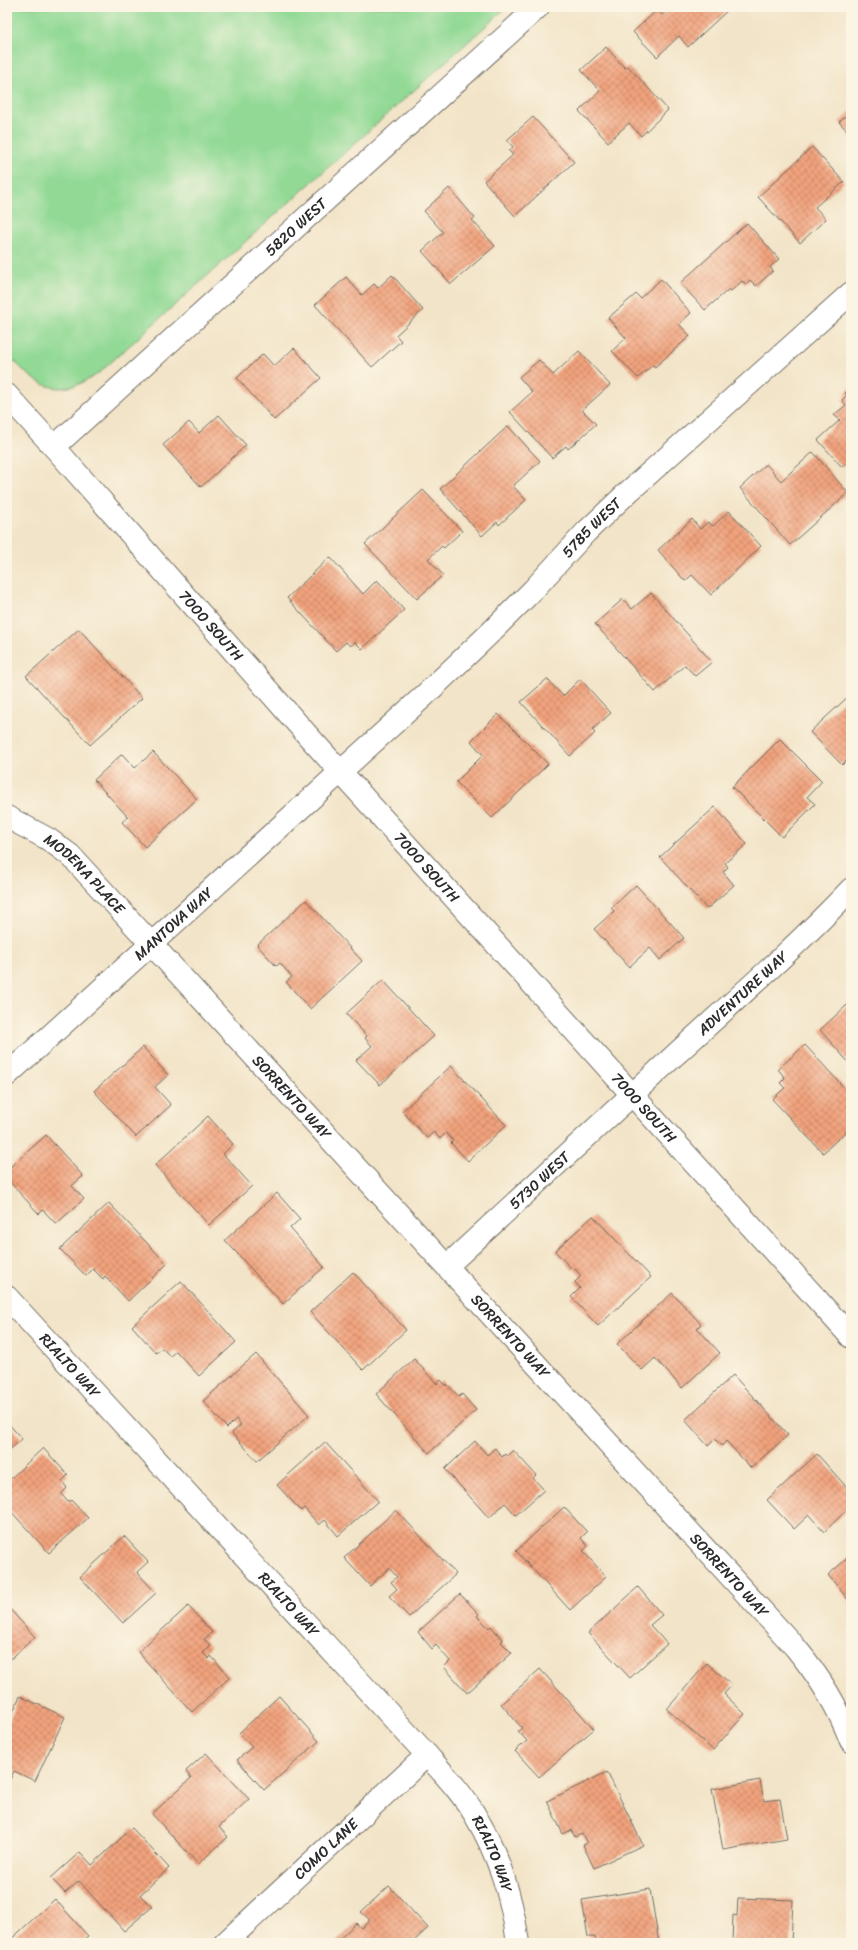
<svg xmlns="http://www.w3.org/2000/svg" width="858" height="1950" font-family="Sriracha,sans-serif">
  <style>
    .green { fill: #91d994; stroke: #5e8260 }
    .building { fill: url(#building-cross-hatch) }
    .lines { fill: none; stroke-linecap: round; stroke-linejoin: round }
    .minor-casing { stroke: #716c62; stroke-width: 24 }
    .minor { stroke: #fff; stroke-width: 22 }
    .labels { text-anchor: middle; stroke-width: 4; stroke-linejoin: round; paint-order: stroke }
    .street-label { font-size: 15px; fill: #2b2b2b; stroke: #fcf5e5 }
  </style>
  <defs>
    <pattern id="building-cross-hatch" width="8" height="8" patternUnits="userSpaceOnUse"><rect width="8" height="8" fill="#f2a37d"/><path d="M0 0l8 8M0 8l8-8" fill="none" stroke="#c48567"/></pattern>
  </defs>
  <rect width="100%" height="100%" fill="#fcf5e5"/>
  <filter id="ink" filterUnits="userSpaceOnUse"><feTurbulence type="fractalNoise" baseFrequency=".025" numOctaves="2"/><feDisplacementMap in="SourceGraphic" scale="8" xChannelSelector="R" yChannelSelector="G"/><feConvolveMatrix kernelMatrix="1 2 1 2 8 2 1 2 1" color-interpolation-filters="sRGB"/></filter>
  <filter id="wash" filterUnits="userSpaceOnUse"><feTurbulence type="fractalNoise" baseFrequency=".012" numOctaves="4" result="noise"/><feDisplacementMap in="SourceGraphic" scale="16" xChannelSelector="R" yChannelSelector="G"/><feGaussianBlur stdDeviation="0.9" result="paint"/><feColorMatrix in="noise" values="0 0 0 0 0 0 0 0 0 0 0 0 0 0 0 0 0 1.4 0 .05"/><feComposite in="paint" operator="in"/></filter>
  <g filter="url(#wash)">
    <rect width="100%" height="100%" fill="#f2e4c8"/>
    <path class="green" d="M7 7H507L99 373C58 401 37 387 7 353Z"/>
    <g id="blocks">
      <g class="building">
        <polygon points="671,7 726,7 728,10 688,47 679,36 657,57 633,32 657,10 662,15"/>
        <polygon points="606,47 625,68 628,66 668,110 641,136 629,123 608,142 579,111 600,91 581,70"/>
        <polygon points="851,111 851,135 839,122"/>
        <polygon points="533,117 574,162 515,216 484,181 513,155 509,151 513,147 507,140"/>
        <polygon points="812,147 844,182 815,207 826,219 800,243 758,197"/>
        <polygon points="449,188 475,218 472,220 495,246 451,284 422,251 443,232 424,211"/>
        <polygon points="747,223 779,259 770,267 773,271 756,286 750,280 746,284 742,281 731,291 729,289 705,310 680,283"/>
        <polygon points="392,275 423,310 396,335 401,341 372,367 315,305 346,277 362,295 374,284 378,288"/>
        <polygon points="661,279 691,313 679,324 690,336 655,367 653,365 638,378 612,351 626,338 608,318 636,294 640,298"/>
        <polygon points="294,348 321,378 274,420 237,378 263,354 274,366"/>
        <polygon points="579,351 610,385 582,410 596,424 568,449 566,446 552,458 510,412 532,392 519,377 539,360 553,375"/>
        <polygon points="851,387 851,459 842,467 818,440 840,420 834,415 846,405 842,400 847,395 845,393"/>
        <polygon points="219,415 246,445 201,487 163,445 189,422 199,433"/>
        <polygon points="508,426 540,461 513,486 526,500 499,525 497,522 482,536 440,489"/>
        <polygon points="813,452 848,493 790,545 740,488 766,464 781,481"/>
        <polygon points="423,490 462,531 444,548 442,546 428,559 443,575 417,599 365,544"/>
        <polygon points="729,511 761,546 711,595 692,575 685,581 658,550 692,519 700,529 708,522 713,526"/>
        <polygon points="330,557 363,594 377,580 404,610 362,649 355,642 350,646 346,642 336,651 287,598"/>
        <polygon points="651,593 712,662 695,676 685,665 655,692 595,624 623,599 632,609"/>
        <polygon points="79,629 142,698 90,745 26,676"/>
        <polygon points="547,679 563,696 580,679 611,713 592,730 595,733 570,756 521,702"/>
        <polygon points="851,694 851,756 842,765 810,732"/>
        <polygon points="498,714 548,764 492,818 456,782 483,755 471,741"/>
        <polygon points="780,739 822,781 807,797 815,804 782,837 732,787"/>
        <polygon points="153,752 197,799 145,847 122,822 128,817 94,780 122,754 135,768"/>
        <polygon points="715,807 747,844 725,863 728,867 723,872 734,885 707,909 660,857"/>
        <polygon points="636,885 684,938 660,960 650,948 629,967 594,929 614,911 611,908"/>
        <polygon points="306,900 362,961 310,1009 286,982 292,977 280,963 276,966 257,945"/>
        <polygon points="383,980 434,1036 380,1085 356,1060 372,1046 365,1038 367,1036 346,1014"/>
        <polygon points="847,1005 851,1010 851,1065 820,1030"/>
        <polygon points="805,1045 851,1095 851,1127 823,1153 772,1099 785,1088 780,1083 785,1078 778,1069"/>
        <polygon points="143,1047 168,1075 155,1087 171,1105 136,1137 94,1091"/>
        <polygon points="451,1066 506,1125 468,1161 451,1143 453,1141 446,1133 440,1139 434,1132 427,1138 402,1111"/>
        <polygon points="208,1116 233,1144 223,1154 252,1186 209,1225 155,1165"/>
        <polygon points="46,1135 83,1176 72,1186 84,1199 56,1224 43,1210 39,1214 7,1179 7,1170"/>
        <polygon points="277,1193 300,1219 290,1228 324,1267 283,1304 225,1240"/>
        <polygon points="109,1203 167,1264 128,1301 105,1276 103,1279 93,1269 86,1276 60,1249"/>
        <polygon points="593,1216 651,1277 598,1326 571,1297 580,1288 575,1282 581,1276 575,1269 573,1270 555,1251"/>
        <polygon points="353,1272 406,1330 363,1370 310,1312"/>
        <polygon points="181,1281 236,1342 199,1376 176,1351 170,1356 162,1348 156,1353 132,1326"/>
        <polygon points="672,1293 701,1324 697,1328 720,1353 682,1388 655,1358 642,1370 617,1344"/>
        <polygon points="256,1354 309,1415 257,1461 232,1433 241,1425 236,1419 227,1428 203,1401"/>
        <polygon points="414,1359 437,1384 441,1380 446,1386 447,1384 459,1397 462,1394 476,1410 429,1453 376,1394"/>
        <polygon points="733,1375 788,1435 751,1468 726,1441 722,1446 715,1439 708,1446 685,1420"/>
        <polygon points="7,1422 22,1439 7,1452"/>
        <polygon points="475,1441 487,1455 495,1448 502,1457 505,1454 507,1456 513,1450 536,1475 533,1478 544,1490 516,1515 505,1503 489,1518 445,1469"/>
        <polygon points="325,1442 378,1501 338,1536 325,1520 319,1525 304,1508 301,1511 277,1485"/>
        <polygon points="43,1448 68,1475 62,1481 67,1488 61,1494 68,1502 71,1500 88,1518 49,1553 7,1507 7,1482"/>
        <polygon points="817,1454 851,1492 851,1506 824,1532 809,1515 794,1529 767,1500"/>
        <polygon points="564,1507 587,1532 581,1538 588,1546 583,1551 606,1577 570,1610 516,1551"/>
        <polygon points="396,1510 456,1574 409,1617 389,1596 397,1589 391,1582 397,1577 389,1568 370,1586 344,1558"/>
        <polygon points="124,1536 148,1562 137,1572 156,1593 123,1623 80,1577"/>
        <polygon points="851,1555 851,1603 828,1575"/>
        <polygon points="638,1587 662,1615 650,1625 667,1644 630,1678 588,1633"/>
        <polygon points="460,1594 479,1614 477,1616 489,1628 491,1626 503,1640 501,1642 512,1653 467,1693 444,1667 450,1661 436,1645 432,1649 418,1632"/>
        <polygon points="7,1606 35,1637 7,1662"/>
        <polygon points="188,1606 212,1632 204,1639 211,1646 203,1653 209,1659 211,1656 230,1677 192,1712 138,1652"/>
        <polygon points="707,1663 732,1685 724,1694 745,1714 713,1750 667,1709"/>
        <polygon points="540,1669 594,1729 539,1777 515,1751 527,1741 518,1731 522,1728 501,1704"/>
        <polygon points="20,1696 65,1717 35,1781 14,1771 7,1786 7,1725"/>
        <polygon points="279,1696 319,1741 264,1790 237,1760 252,1747 239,1733"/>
        <polygon points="206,1753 249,1799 219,1827 228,1837 198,1864 152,1814 191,1778 186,1771"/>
        <polygon points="607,1772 643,1845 594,1868 583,1845 587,1843 582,1834 575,1837 571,1830 563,1834 547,1801"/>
        <polygon points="760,1780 764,1801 780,1799 787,1839 723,1850 712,1789"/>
        <polygon points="132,1828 169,1868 140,1895 152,1907 124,1931 79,1881 65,1893 51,1878 80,1852 92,1865"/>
        <polygon points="389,1886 428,1928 412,1943 335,1943 356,1923 361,1928 370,1920 361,1912"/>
        <polygon points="650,1889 659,1943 596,1943 595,1937 588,1937 582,1900"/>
        <polygon points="738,1898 793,1900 791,1943 732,1943 733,1915 737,1916"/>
        <polygon points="55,1899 88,1936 80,1943 7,1943"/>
      </g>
    </g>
  </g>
  <g filter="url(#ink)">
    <use href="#blocks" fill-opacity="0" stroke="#716c62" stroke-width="1"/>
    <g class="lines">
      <g class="minor-casing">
        <g id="minor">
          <path id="s1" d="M7 395 54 447 310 738 851 1337"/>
          <path id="s2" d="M54 447 538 7"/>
          <path id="s3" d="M7 817 48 839 70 855 795 1647C819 1676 838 1706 851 1741"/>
          <path id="s4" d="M7 1075 425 695 489 634 533 590 586 532 626 494 851 293"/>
          <path id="s5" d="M447 1266C523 1196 599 1125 675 1055 735 1000 795 948 851 889"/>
          <path id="s6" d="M7 1297 427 1755C444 1774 462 1793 475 1815 499 1855 512 1898 518 1943"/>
          <path id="s7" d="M225 1943 427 1755"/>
        </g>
      </g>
      <use href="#minor" class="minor"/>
    </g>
  </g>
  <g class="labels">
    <g class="street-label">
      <text dy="5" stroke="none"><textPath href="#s2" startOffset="327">5820 WEST</textPath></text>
      <text dy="5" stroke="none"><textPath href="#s4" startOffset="801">5785 WEST</textPath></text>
      <text dy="5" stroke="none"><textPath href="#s1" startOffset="308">7000 SOUTH</textPath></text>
      <text dy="5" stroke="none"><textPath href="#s1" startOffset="632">7000 SOUTH</textPath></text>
      <text dy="5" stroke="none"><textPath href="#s3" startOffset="97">MODENA PLACE</textPath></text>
      <text dy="5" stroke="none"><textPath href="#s4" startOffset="225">MANTOVA WAY</textPath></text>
      <text dy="5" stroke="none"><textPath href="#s5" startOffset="402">ADVENTURE WAY</textPath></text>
      <text dy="5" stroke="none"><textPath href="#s3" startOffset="402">SORRENTO WAY</textPath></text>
      <text dy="5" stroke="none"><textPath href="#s1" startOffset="956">7000 SOUTH</textPath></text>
      <text dy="5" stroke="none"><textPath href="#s5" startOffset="126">5730 WEST</textPath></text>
      <text dy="5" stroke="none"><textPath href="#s3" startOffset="726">SORRENTO WAY</textPath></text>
      <text dy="5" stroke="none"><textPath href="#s6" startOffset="93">RIALTO WAY</textPath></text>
      <text dy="5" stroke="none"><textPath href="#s3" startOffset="1050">SORRENTO WAY</textPath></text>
      <text dy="5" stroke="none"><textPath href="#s6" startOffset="417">RIALTO WAY</textPath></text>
      <text dy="5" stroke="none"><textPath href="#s7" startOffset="138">COMO LANE</textPath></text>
      <text dy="5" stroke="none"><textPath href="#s6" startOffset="741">RIALTO WAY</textPath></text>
    </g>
  </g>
  <rect width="858" height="1950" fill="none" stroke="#fcf5e5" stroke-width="24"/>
</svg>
